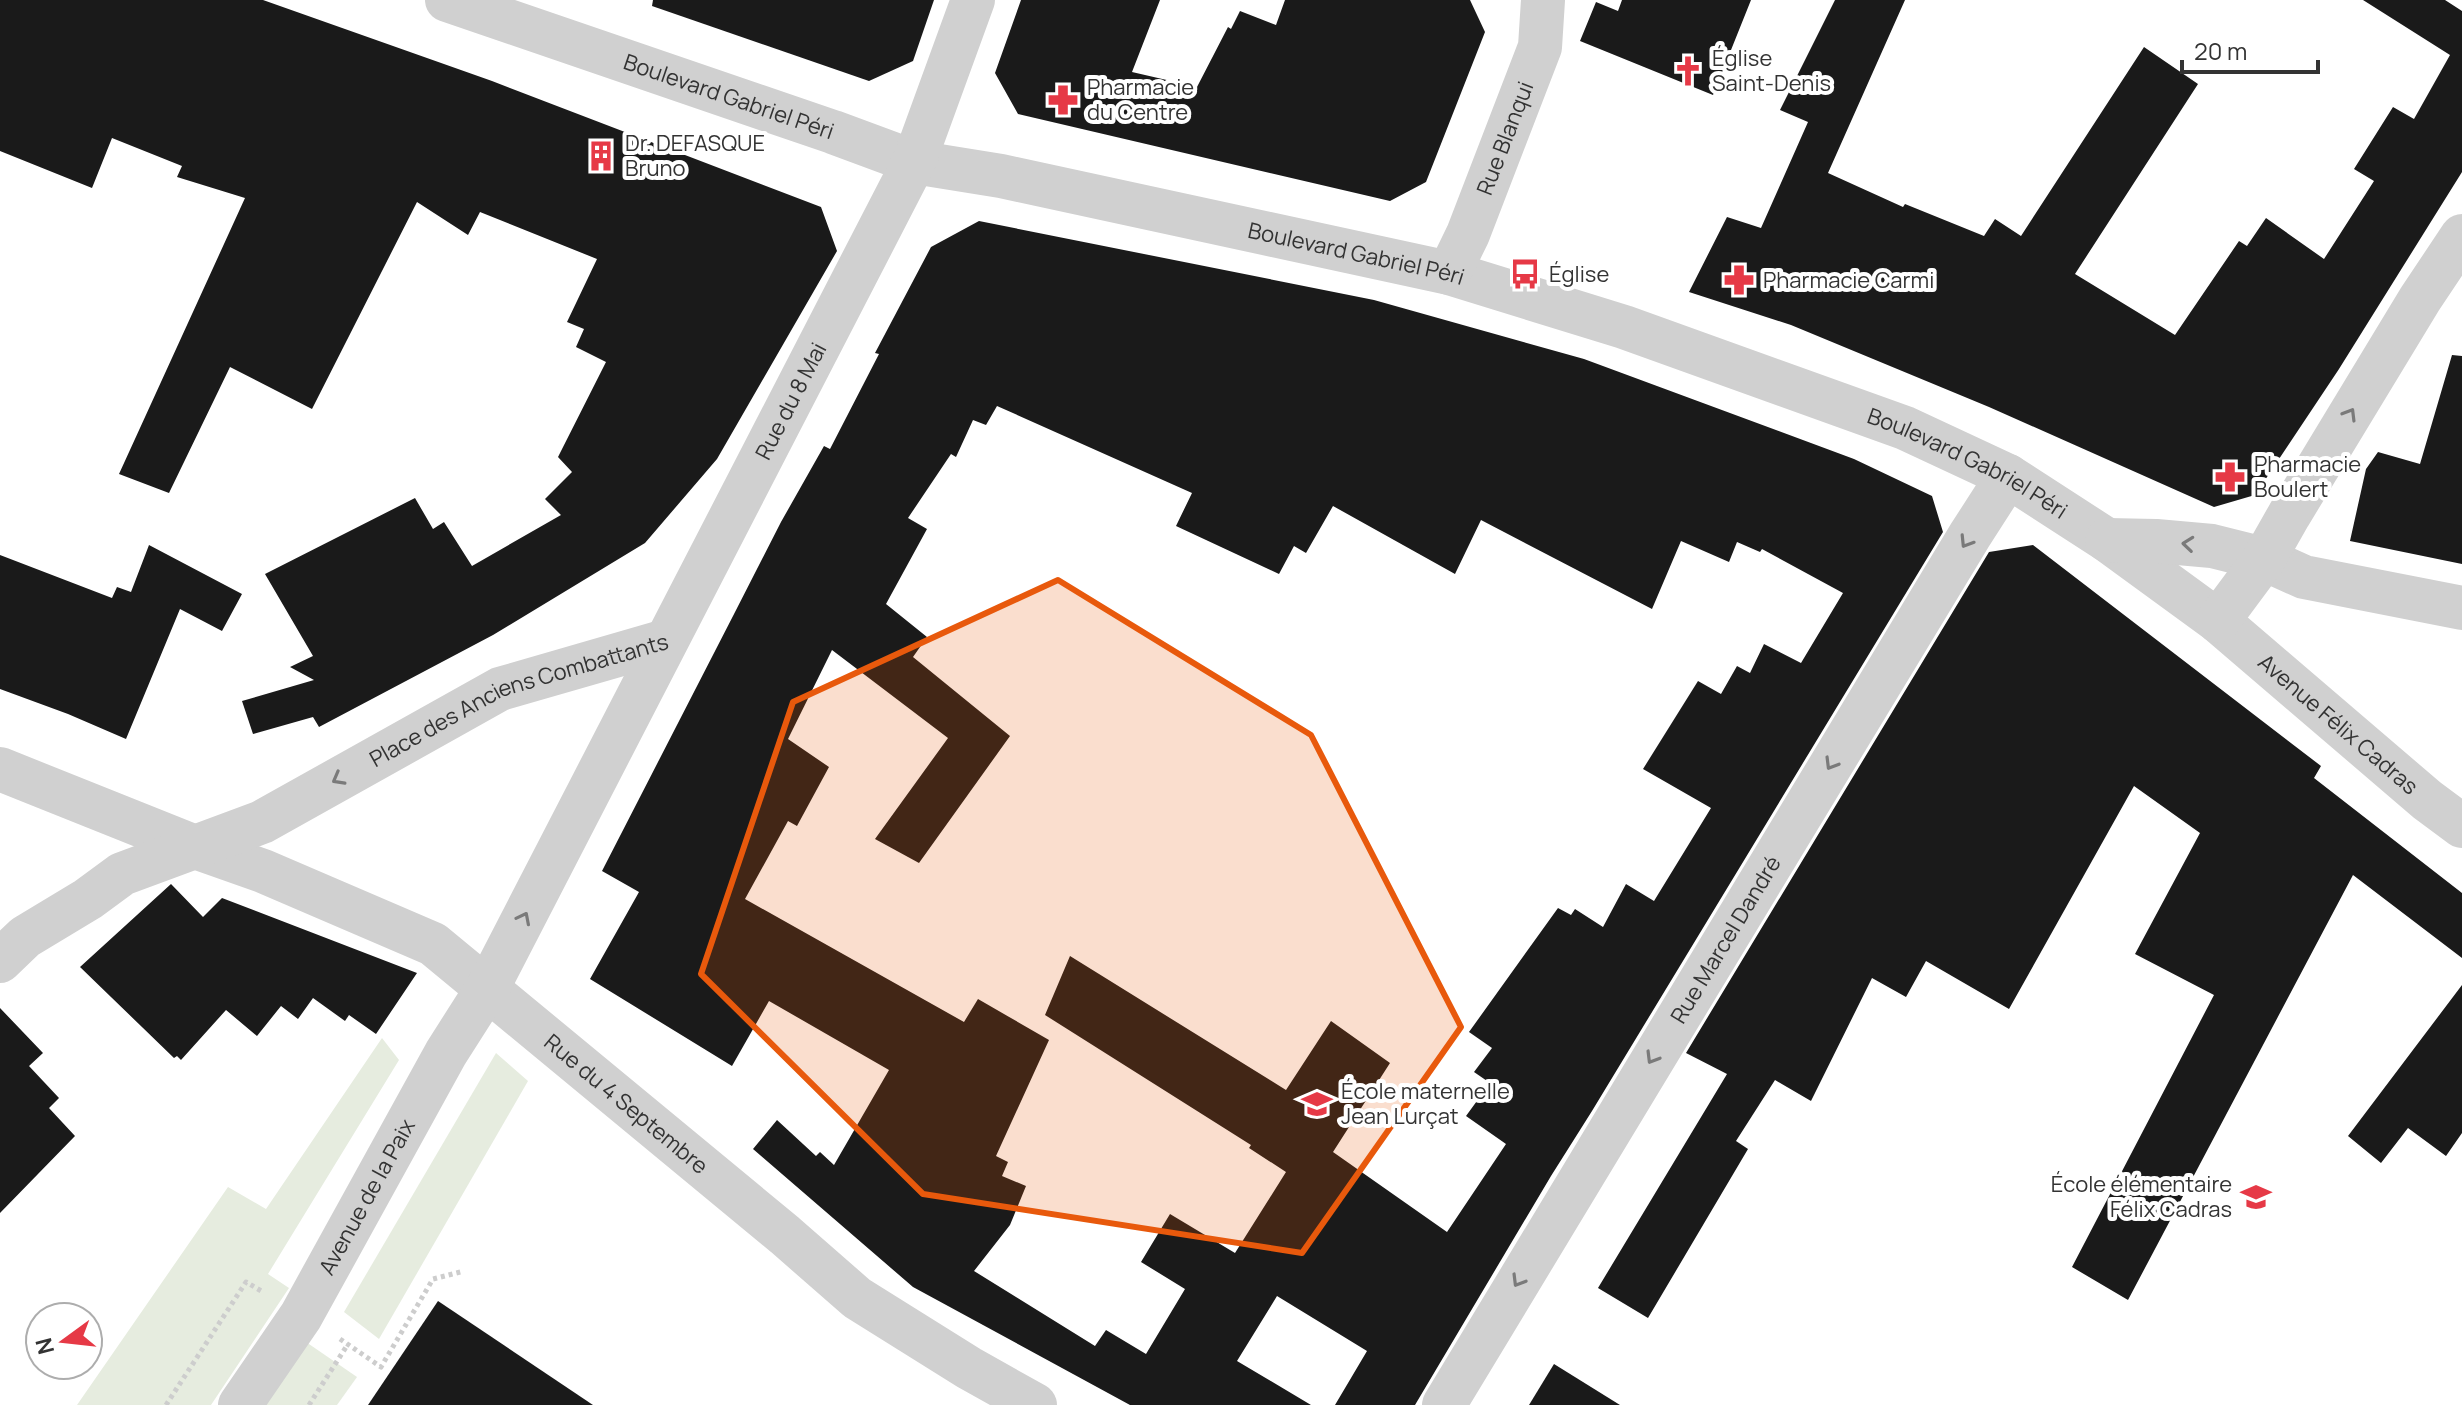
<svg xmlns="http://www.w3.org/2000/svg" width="2462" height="1405" font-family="Manrope,sans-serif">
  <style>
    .green { fill: #e6ecdf }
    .building { fill: #1a1a1a; fill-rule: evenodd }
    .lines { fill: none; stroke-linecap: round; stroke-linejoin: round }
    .path { stroke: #cdcdcd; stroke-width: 5; stroke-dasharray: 4 4; stroke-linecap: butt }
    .minor { stroke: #d0d0d0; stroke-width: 44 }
    .oneway { stroke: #7a7a7a }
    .marked { fill: #e8590c; fill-opacity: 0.2; stroke: #e8590c; stroke-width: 6; stroke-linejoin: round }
    .labels { text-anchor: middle; stroke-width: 8; stroke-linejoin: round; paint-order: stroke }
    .poi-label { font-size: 22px; fill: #333; stroke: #fff; text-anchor: start }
    .street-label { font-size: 22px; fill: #333; stroke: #fff }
  </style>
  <rect width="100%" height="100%" fill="#fff"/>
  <g class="green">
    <polygon points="382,1038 399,1060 268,1274 289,1288 211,1405 77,1405 228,1187 266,1209"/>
    <polygon points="496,1053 528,1081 379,1339 344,1312"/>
    <polygon points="306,1342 357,1377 337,1405 263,1405"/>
  </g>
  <g class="building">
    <polygon points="0,0 263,0 492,81 821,207 837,251 717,459 645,543 493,635 319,727 313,717 253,734 242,701 314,680 290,667 313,656 265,574 415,498 433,529 444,522 472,566 561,515 545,499 572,472 558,457 606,362 576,347 584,329 567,322 597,259 480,212 468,235 417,202 312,409 230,367 169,493 119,474 245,198 177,177 182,166 112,138 92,188 0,151"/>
    <polygon points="653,0 934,0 913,61 869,81 652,6"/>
    <polygon points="1021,0 1160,0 1132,72 1197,87 1228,27 1231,29 1240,11 1276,25 1285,0 1470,0 1485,32 1426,182 1390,201 1018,114 995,73"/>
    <polygon points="1622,0 1751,0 1713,95 1580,41 1596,2 1618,11"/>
    <polygon points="1835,0 1905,0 1828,173 1903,207 1905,204 1984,236 1995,219 2021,236 2144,47 2198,84 2075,274 2175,335 2239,241 2247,246 2266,218 2324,259 2374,181 2354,169 2393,107 2414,119 2450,55 2363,0 2445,0 2462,11 2462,172 2339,369 2255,495 2214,507 1989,407 1791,325 1689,292 1727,217 1761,228 1808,122 1780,110"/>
    <path d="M979 221 1374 300 1584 359 1854 459 1932 496 1943 532 1592 1111 1551 1176 1415 1405H1335L1367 1351 1277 1296 1237 1361 1311 1405H1130L913 1287 753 1149 777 1120 816 1156 820 1152 834 1165 889 1070 769 1001 732 1066 590 979 639 892 602 871 733 616 781 522 824 446 830 449 879 354 875 353 931 247ZM997 406 1192 493 1176 526 1279 574 1294 546 1306 553 1333 506 1455 574 1481 520 1652 609 1681 541 1729 562 1737 542 1760 552 1762 549 1843 593 1801 663 1764 644 1750 673 1737 666 1721 694 1698 681 1643 769 1711 808 1654 901 1626 884 1603 927 1575 909 1571 915 1558 908 1469 1032 1492 1048 1474 1072 1490 1083 1466 1116 1506 1144 1447 1232 1333 1152 1390 1063 1331 1021 1286 1090 1070 956 1045 1015 1251 1145 1249 1148 1286 1172 1235 1253 1170 1214 1141 1262 1185 1289 1146 1354 1106 1330 1095 1346 974 1271 1010 1225 1026 1186 1002 1176 1008 1162 996 1156 1049 1040 978 999 964 1022 745 899 788 821 797 826 829 767 788 739 832 650 948 738 875 839 919 863 1010 736 913 657 927 637 886 604 927 529 908 518 951 454 956 457 973 420 986 425Z"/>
    <polygon points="2452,355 2462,356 2462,564 2350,541 2366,469 2378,452 2420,464"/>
    <polygon points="149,545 242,594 222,631 180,609 126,739 68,714 0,689 0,555 112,598 117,587 131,592"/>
    <polygon points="2033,545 2321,766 2314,778 2462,893 2462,958 2353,875 2128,1300 2072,1267 2214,995 2135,954 2200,833 2134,786 2009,1009 1926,961 1906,997 1872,978 1811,1101 1775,1080 1736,1141 1748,1149 1648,1318 1598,1288 1727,1074 1686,1053 1989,552"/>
    <polygon points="171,884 203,917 222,898 417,973 376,1034 349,1015 345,1021 313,998 298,1019 281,1006 257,1036 226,1010 181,1060 177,1056 174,1058 80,967"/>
    <polygon points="2462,985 2462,1133 2446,1156 2408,1128 2381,1163 2348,1136"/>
    <polygon points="0,1008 43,1053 29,1066 59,1098 49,1108 75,1136 0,1213"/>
    <polygon points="438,1301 593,1405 368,1405"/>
    <polygon points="1554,1364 1620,1405 1529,1405"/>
  </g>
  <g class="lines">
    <g class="path">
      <polyline points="340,1339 381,1367 433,1279 464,1271"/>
      <polyline points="166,1405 246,1282 263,1292"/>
      <polyline points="309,1405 348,1344"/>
    </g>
    <g class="minor">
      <path id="s1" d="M447 0 833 132 914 162 1001 176 1449 273 1624 327 1905 428 2008 476 2107 540 2218 621 2427 800 2462 826"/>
      <path id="s2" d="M1449 273 1468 234 1540 47 1543 0"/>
      <polyline points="2107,540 2156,541 2212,546 2264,559 2304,577 2462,608"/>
      <polyline points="2218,621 2264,559 2289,515 2420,299 2462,236"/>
      <path id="s3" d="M0 769 195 847 263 871 433 944 785 1235 857 1298 969 1368 1035 1405"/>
      <path id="s4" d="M0 961 25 937 88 899 122 874 262 822 500 689 666 641"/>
      <path id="s5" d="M240 1405 301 1316 446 1053 488 987 914 162 973 0"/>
      <path id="s6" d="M1444 1405 1970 535 2008 476"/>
    </g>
  </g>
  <defs><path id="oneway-chevron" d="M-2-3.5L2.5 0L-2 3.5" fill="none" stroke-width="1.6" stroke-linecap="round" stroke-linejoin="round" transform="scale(2)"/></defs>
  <g class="oneway">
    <use href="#oneway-chevron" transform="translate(2350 414) rotate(-59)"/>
    <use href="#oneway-chevron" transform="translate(1966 542) rotate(122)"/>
    <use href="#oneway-chevron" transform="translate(2188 544) rotate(-174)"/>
    <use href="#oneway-chevron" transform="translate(1831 764) rotate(121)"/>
    <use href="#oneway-chevron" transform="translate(338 779) rotate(151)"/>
    <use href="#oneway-chevron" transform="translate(524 918) rotate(-63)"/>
    <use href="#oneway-chevron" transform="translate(1652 1058) rotate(121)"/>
    <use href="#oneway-chevron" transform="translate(1518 1281) rotate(121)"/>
  </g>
  <path class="marked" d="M1058 580 1311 735 1461 1027 1302 1253 923 1194 701 974 793 702Z"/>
  <defs>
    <g id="church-bare" transform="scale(2.4)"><path d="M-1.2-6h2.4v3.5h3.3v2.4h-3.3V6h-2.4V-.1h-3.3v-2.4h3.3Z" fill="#e63946" stroke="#fff" stroke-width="2.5" paint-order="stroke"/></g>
    <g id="pharmacy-bare" transform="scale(2.4)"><path d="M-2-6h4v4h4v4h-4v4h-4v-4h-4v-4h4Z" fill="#e63946" stroke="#fff" stroke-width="2.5" paint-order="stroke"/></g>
    <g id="building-bare" transform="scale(2.4)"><path d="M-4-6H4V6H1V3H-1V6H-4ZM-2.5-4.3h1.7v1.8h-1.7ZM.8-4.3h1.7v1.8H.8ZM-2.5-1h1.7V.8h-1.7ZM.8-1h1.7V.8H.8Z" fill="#e63946" stroke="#fff" stroke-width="2.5" paint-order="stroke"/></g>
    <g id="bus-bare" transform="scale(2.4)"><path d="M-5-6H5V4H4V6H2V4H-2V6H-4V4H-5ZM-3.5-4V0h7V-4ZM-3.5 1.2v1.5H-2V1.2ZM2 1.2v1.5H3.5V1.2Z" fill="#e63946" stroke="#fff" stroke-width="2.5" paint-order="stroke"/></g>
    <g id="school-bare" transform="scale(2.4)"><path d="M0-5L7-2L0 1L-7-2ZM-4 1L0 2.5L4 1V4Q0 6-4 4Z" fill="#e63946" stroke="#fff" stroke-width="2.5" paint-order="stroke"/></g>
  </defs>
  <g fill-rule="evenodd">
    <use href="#church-bare" x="1688" y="71"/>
    <use href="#pharmacy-bare" x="1063" y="100"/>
    <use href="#building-bare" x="601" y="156"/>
    <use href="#bus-bare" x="1525" y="274"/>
    <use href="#pharmacy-bare" x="1739" y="280"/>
    <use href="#pharmacy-bare" x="2230" y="477"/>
    <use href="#school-bare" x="1317" y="1104"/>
    <use href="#school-bare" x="2256" y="1197"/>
  </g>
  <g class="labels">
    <g class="poi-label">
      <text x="1712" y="66">Église<tspan x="1712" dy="25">Saint-Denis</tspan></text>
      <text x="1087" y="95">Pharmacie<tspan x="1087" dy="25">du Centre</tspan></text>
      <text x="625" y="151">Dr. DEFASQUE<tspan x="625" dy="25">Bruno</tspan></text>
      <text x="1549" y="282">Église</text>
      <text x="1763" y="288">Pharmacie Carmi</text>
      <text x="2254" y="472">Pharmacie<tspan x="2254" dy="25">Boulert</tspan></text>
      <text x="1341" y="1099">École maternelle<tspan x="1341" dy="25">Jean Lurçat</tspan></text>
      <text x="2232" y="1192" text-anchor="end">École élémentaire<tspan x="2232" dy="25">Félix Cadras</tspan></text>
    </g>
    <g class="street-label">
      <text dy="8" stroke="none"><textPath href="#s1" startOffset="298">Boulevard Gabriel Péri</textPath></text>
      <text dy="8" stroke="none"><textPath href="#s2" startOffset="146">Rue Blanqui</textPath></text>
      <text dy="8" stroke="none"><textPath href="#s1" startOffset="946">Boulevard Gabriel Péri</textPath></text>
      <text dy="8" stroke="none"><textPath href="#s5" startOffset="1146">Rue du 8 Mai</textPath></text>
      <text dy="8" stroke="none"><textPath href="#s1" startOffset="1594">Boulevard Gabriel Péri</textPath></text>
      <text dy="8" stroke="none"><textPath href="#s4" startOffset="586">Place des Anciens Combattants</textPath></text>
      <text dy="8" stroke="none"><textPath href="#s1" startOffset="2050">Avenue Félix Cadras</textPath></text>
      <text dy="8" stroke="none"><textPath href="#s6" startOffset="544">Rue Marcel Dandré</textPath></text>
      <text dy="8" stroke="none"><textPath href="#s3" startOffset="718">Rue du 4 Septembre</textPath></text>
      <text dy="8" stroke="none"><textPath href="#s5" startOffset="244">Avenue de la Paix</textPath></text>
    </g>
  </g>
  <g transform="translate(64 1341) rotate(255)"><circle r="38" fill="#ffffff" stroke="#adadad" stroke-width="2"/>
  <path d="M0-6L14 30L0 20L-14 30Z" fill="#e63946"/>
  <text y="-12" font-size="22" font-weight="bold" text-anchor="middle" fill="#333333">N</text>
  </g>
  <path d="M2182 60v12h136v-12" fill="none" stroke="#333333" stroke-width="4"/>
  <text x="2194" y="60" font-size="24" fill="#333333" stroke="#ffffff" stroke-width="6" paint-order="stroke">20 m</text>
</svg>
